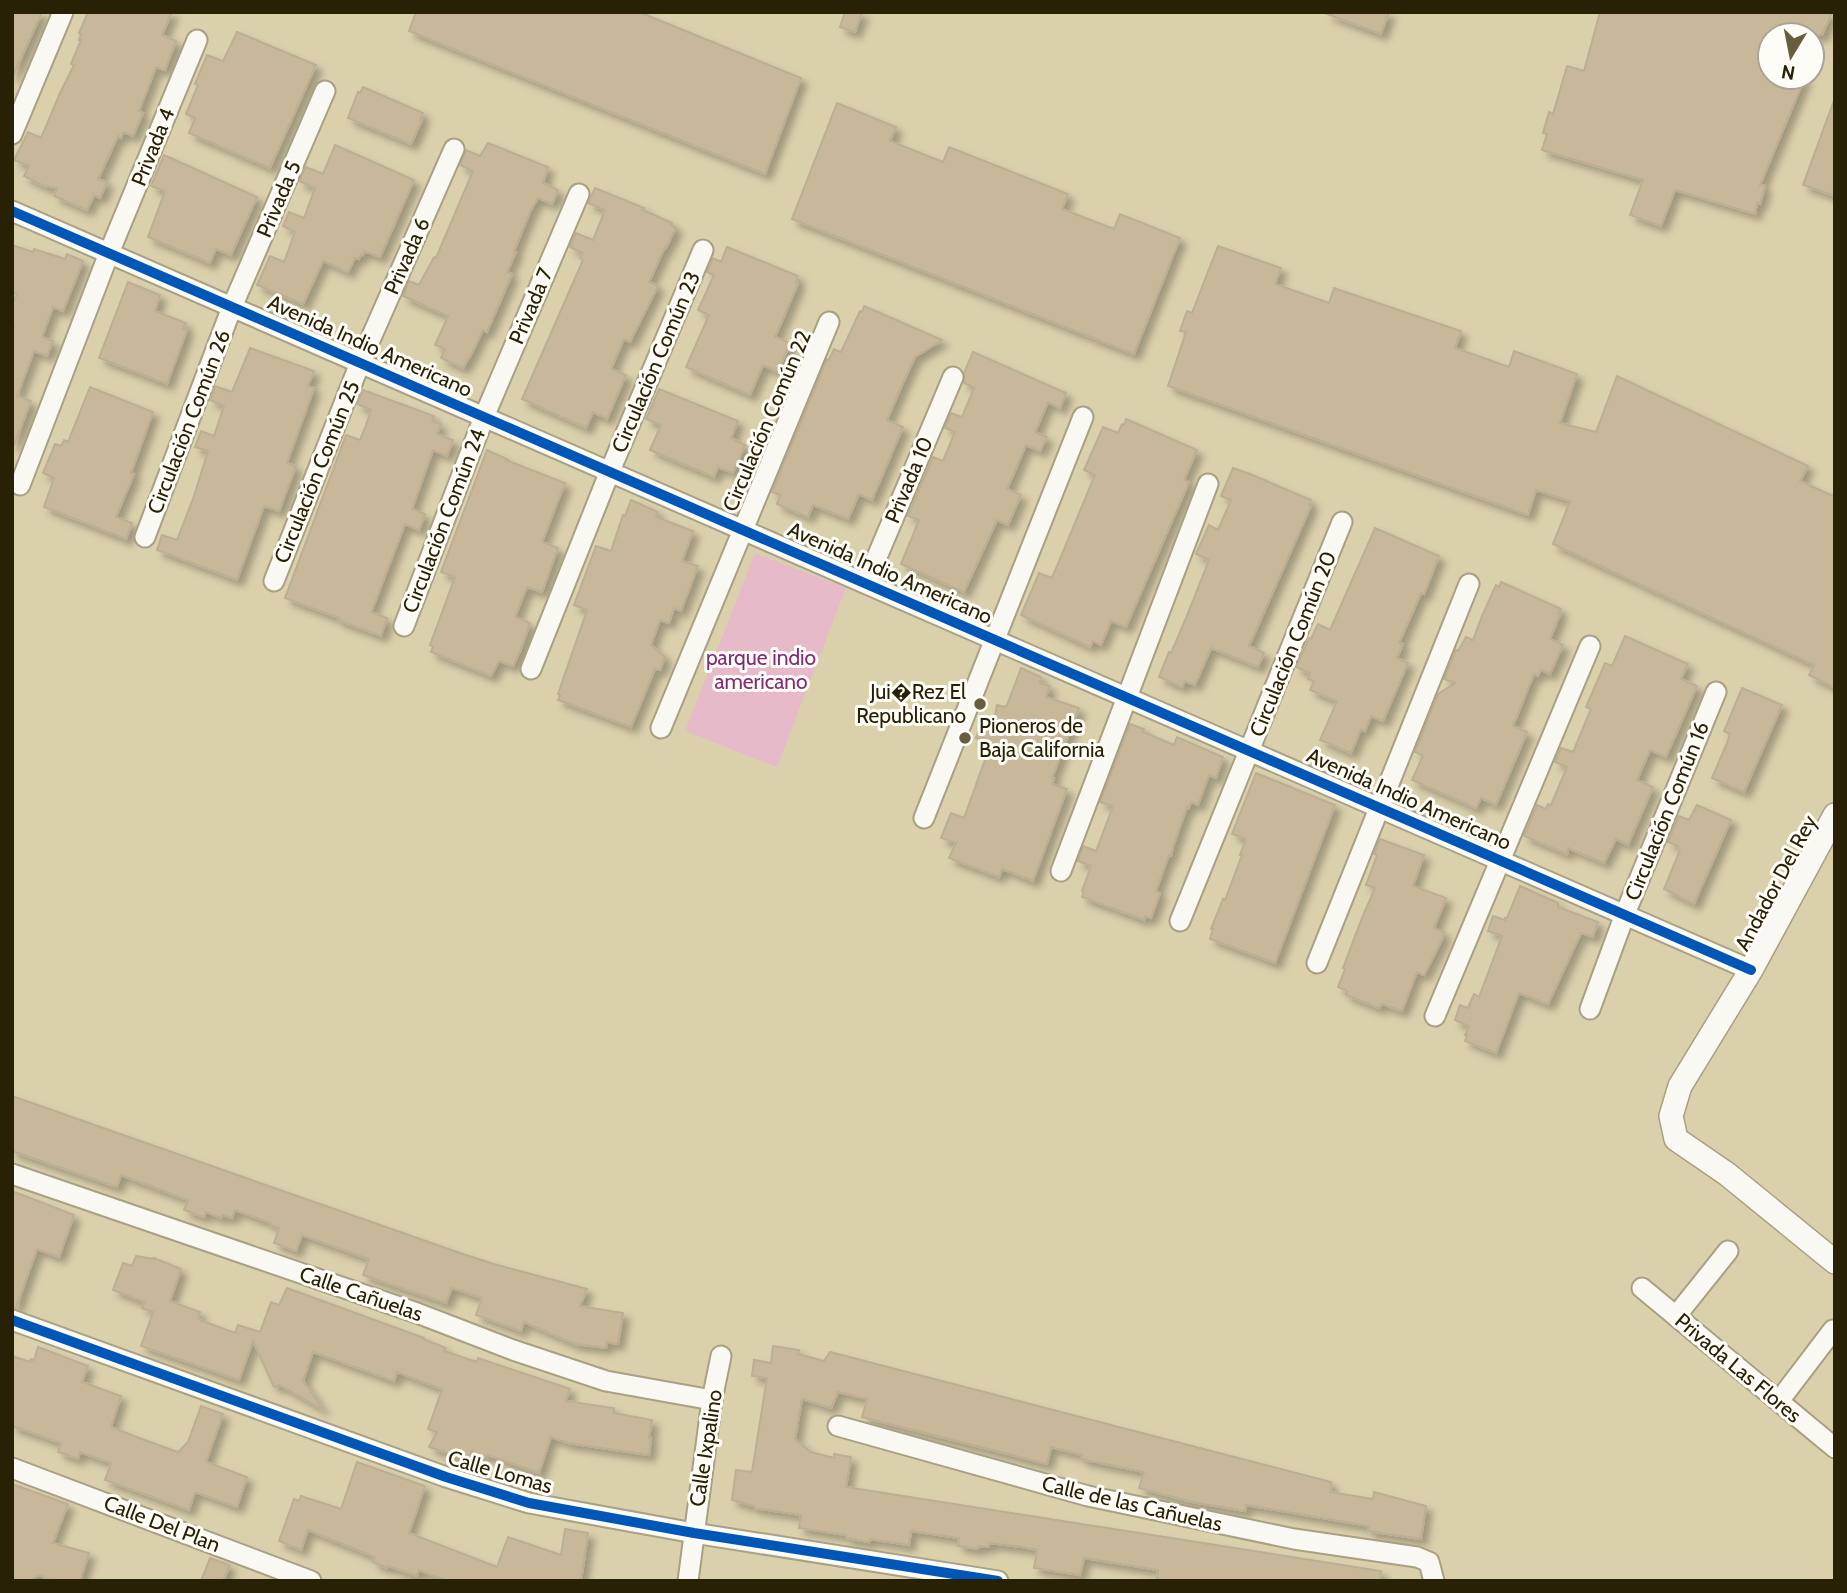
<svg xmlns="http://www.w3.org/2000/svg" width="1847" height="1593" font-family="Cabin,sans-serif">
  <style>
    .green { fill: #e7baca }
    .building { fill: #c8b899; stroke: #bcae94; stroke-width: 2; filter: url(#shadow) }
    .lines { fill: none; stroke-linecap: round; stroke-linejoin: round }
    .minor-casing { stroke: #a8a083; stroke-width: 23 }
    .tertiary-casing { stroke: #a8a083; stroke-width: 26 }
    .minor { stroke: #faf8f3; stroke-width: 19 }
    .tertiary { stroke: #faf8f3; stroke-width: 23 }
    .cycleway-casing { stroke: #fefcf6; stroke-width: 15 }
    .cycleway { stroke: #0057b8; stroke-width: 10 }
    .poi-dot { fill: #675e3f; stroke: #fefcf6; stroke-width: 2.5 }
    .labels { text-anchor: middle; stroke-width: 6; stroke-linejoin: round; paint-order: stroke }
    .street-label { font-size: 21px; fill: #292105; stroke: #fefcf6 }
    .park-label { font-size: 21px; fill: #822c76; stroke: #fefcf6 }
    .poi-label { font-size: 21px; fill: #292105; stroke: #fefcf6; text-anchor: end }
  </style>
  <defs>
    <filter id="shadow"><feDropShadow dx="6" dy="6" stdDeviation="3.5" flood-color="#0004"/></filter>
  </defs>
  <rect width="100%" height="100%" fill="#dbd0ac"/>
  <polygon class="green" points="755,553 846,588 777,767 685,731"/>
  <g class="building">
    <polygon points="12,12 42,12 12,78"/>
    <polygon points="88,12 172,12 162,35 176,41 165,70 156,67 139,111 143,113 133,136 123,132 121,138 118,136 98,179 107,182 100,198 94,195 87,210 54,196 57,188 44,186 24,176 29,166 14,160 28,132 41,138 60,93 74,65 71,64 81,40 79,40 81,34 79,33"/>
    <polygon points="416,12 639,12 801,78 765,174 409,31"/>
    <polygon points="845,12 862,12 855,32 840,27"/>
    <polygon points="1328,12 1389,12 1381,34 1327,14"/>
    <polygon points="1600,12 1832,12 1822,35 1770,35 1770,77 1805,77 1760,185 1765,186 1760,204 1757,203 1755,214 1675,190 1661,226 1630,215 1643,180 1542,150 1547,134 1543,133 1549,112 1553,114 1567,66 1584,71"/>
    <polygon points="237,32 316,65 270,168 189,133 195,118 186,114 198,85 195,84 207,55 223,61"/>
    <polygon points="363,87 423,113 420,120 422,120 411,144 348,118 358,92 360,93"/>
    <polygon points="837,103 896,127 890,141 943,162 949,147 1068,194 1062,209 1114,229 1120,214 1180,238 1134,354 792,219"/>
    <polygon points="1833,103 1835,103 1835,196 1803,185"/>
    <polygon points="488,143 548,167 543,183 558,190 552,204 538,198 530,212 514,251 516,252 507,272 512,274 487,332 483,330 469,359 468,359 463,368 441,358 445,349 435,345 448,316 403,296 409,281 419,285 434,257 436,258 473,171 460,165 466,150 480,156"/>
    <polygon points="335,145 414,180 380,257 364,251 363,255 361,254 359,259 355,258 348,272 323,261 303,304 257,285 270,256 284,262 295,232 283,226 289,212 304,218 315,188 299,181 306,167 323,174"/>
    <polygon points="164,155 257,197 231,255 216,249 210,263 148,237 165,191 151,186"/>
    <polygon points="595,188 644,208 643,210 672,223 671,225 676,228 666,248 665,247 649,282 658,286 630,342 624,339 611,369 626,375 607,419 593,412 586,428 522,399 583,260 580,258 582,253 570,247 576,233 593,240 605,210 588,203"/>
    <polygon points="12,245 33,252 34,249 65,259 67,254 83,261 63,311 53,307 42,337 53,341 47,356 34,351 17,396 31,401 14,445 12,445 12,334 14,327 12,327 12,305 17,294 12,292"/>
    <polygon points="1218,246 1281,268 1275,284 1329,303 1334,288 1461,331 1455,348 1509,367 1514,351 1577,374 1560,423 1596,432 1617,376 1808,466 1800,481 1835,497 1835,688 1809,675 1814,665 1553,544 1570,501 1536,490 1528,515 1168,386 1186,332 1180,331 1187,311 1192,313"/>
    <polygon points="727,247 798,276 796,282 798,284 775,337 790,343 778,372 763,365 750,395 686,367 709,315 698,310 714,275 707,272 713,258 721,262"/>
    <polygon points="128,282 160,295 155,311 186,323 183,329 187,330 167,384 99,358"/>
    <polygon points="864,306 942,340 915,357 902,385 887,420 903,427 872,500 859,494 848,519 813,505 808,517 777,504 780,495 772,492 827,359 829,360 834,349 841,352 860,311 862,312"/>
    <polygon points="250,348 314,371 308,386 314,388 287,463 296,466 279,511 264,506 237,580 157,550 162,535 177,540 194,496 208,451 195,447 201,431 214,436 224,406 210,400 215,386 232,392"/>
    <polygon points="973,352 1066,393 1060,408 1048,402 1035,432 1047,437 1040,451 1026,445 1007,489 1021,495 1008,525 997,520 964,592 901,564 919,520 908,516 933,457 943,461 955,432 945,428 951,413 962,417 974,388 964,383 964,373"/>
    <polygon points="90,387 153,412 131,473 134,474 116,517 132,523 126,539 44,507 54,478 43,473 55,444 61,446 64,440 68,442"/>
    <polygon points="659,389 738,421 731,438 745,445 733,473 718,467 714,477 650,450 661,425 646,419"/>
    <polygon points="363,390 434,416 432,422 441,424 437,434 453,440 447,456 433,450 412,509 425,514 419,530 405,524 372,610 371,612 387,618 381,636 338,620 339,618 285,598 346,435 360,440 366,425 371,410 357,404"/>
    <polygon points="1126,419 1197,450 1184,480 1189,482 1126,627 1111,621 1101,645 1093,641 1090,647 1021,615 1039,573 1052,578 1095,475 1084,470 1103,427 1118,433 1122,424 1124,425"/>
    <polygon points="487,450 507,459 506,460 565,483 542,542 558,548 555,556 542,592 527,587 515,617 530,623 521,649 513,666 499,661 491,676 431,652 433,647 430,645 455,577 441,572"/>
    <polygon points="1233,468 1250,474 1311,500 1309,505 1311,506 1249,646 1264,653 1258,667 1211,648 1195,685 1185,681 1182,687 1159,677 1169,652 1171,653 1186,618 1209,560 1196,554 1209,525 1218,530 1231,500 1221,496"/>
    <polygon points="631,500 658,512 656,517 693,531 682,561 698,566 681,611 674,608 669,623 660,620 651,645 665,657 660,670 655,669 631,727 558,700 560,695 558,694 587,610 574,605 596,546 611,551 623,515 625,516"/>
    <polygon points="1375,528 1439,556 1424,594 1421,593 1399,643 1403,644 1397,658 1408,663 1383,721 1371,716 1365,731 1361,729 1351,753 1320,740 1337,701 1310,690 1314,681 1308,679 1310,673 1296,667 1309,638 1311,639 1318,624 1330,630"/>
    <polygon points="1501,582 1561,609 1558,614 1560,615 1550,639 1563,645 1550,674 1541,670 1538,676 1534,674 1513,726 1527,732 1496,805 1481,798 1476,808 1412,780 1423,756 1415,752 1438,694 1455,683 1444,679 1456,650 1458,651 1466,637 1473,640 1482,616 1496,585 1499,587"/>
    <polygon points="1625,636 1688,664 1681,679 1697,686 1666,757 1650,750 1637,780 1653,787 1628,845 1616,839 1604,863 1568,848 1567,854 1524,836 1537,805 1546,809 1548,804 1551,805 1567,767 1555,762 1561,748 1573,752 1591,709 1586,707 1605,663 1612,666"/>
    <polygon points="1021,668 1041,677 1040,683 1050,686 1046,697 1079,708 1052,778 1054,778 1052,784 1067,789 1033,881 1002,869 999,877 949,858 956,843 941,838 951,813 964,818 991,743 976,738 982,723 993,727 997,705 1005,707 1007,705"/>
    <polygon points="1742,688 1782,705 1744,792 1712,778 1727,743 1730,734 1724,731"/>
    <polygon points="1130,724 1144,729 1143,732 1174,745 1177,737 1223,757 1216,778 1209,775 1198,805 1191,802 1189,808 1187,807 1173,847 1171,856 1169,855 1156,891 1160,893 1151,918 1145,916 1144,920 1082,897 1084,892 1082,891 1091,866 1078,861 1083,846 1096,851 1113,806 1100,802"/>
    <polygon points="1256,773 1335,805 1275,963 1210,939 1213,929 1211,929 1223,899 1225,900 1242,855 1240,855 1246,839 1232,834"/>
    <polygon points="1697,805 1731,820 1694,904 1664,889 1680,850 1677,849 1678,846 1668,842 1679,816 1689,820"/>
    <polygon points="1380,839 1424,855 1413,886 1446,898 1434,928 1444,932 1442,940 1424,975 1417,972 1402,1011 1382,1004 1379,1008 1346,995 1347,991 1338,987 1345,969 1343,968 1362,918 1375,888 1366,885 1377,855 1374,854"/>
    <polygon points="1520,886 1558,903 1558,907 1598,922 1593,937 1581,933 1548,1004 1519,993 1496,1053 1465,1041 1467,1035 1465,1035 1469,1026 1455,1020 1460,1005 1468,1008 1474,994 1479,997 1502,936 1488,931 1493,916 1505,920 1505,918 1507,918"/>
    <polygon points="12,1096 463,1254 494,1264 587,1289 580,1306 623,1313 618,1344 607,1342 606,1348 575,1344 524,1322 521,1331 476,1315 482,1298 452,1288 446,1303 383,1282 363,1275 369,1259 302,1235 296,1251 274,1243 279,1228 270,1225 271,1223 235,1210 232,1218 222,1215 221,1218 206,1212 204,1217 184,1210 188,1200 121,1175 117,1187 12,1151"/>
    <polygon points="12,1191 74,1215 59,1257 37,1249 16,1308 12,1308"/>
    <polygon points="136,1256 154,1259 154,1258 181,1269 170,1301 200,1312 198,1318 200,1320 235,1333 238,1325 260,1332 271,1302 279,1305 287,1288 424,1338 423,1339 446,1348 444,1351 477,1362 478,1358 570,1389 566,1401 614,1408 614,1413 652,1420 649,1438 651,1438 649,1455 568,1443 551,1437 539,1473 488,1455 487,1457 471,1451 468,1460 429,1447 437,1432 428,1429 442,1389 426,1383 397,1372 394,1381 313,1352 303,1381 324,1410 280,1385 274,1387 253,1341 239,1380 141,1346 153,1312 142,1308 145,1302 113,1290 123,1263 132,1266"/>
    <polygon points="773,1346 799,1350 798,1354 824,1361 830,1352 1331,1482 1330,1492 1373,1499 1374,1492 1426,1506 1421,1539 1368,1531 1369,1526 1246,1505 1245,1511 1192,1502 1139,1488 1144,1472 1081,1459 1082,1455 1051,1447 1047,1464 862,1417 867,1399 838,1392 831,1408 802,1399 795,1439 811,1452 834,1458 834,1454 851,1457 846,1487 1381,1571 1380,1581 1157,1581 1158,1570 1084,1558 1080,1575 1034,1568 1037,1550 1022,1547 989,1543 989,1547 979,1546 978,1549 958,1546 959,1538 911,1531 909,1545 870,1539 869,1542 846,1538 846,1535 799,1528 801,1515 754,1508 754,1506 732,1500 736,1470 752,1472 767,1378 752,1376 754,1360 771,1363"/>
    <polygon points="38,1347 88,1366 82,1382 121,1396 111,1427 139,1438 178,1452 188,1442 201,1406 223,1414 206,1462 247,1477 237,1507 195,1492 189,1510 105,1480 111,1463 80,1452 78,1459 58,1452 61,1443 12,1426 12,1356 30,1362 31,1359 34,1360"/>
    <polygon points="357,1462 425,1486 409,1533 497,1567 508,1537 561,1555 565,1529 588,1533 581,1581 447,1581 419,1570 417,1576 388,1566 387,1568 373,1562 375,1557 308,1530 301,1550 279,1541 294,1499 299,1501 301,1496 341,1509"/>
    <polygon points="12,1484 68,1504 53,1543 89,1553 80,1581 53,1581 39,1575 29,1581 12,1581"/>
    <polygon points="210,1558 230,1565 223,1581 201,1581"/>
  </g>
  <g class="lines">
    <g class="minor-casing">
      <g id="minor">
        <polyline points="12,134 63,12"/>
        <polyline points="12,211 1751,970"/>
        <polyline points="20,485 109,253 197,40"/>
        <polyline points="145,537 232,307 325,91"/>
        <polyline points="274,581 360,363 454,149"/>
        <polyline points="866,583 953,377"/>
        <polyline points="404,626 484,417 579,194"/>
        <polyline points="531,669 610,471 703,250"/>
        <polyline points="661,728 829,322"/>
        <polyline points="924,818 1083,417"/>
        <polyline points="1061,871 1208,484"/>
        <polyline points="1180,921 1342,522"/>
        <polyline points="1317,963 1469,584"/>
        <polyline points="1590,1009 1625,914 1716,692"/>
        <polyline points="1435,1016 1590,646"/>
        <polyline points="12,1174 417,1313 513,1350 606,1381 712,1400"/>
        <polyline points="1642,1288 1835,1448"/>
        <polyline points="1676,1316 1728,1251"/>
        <polyline points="12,1320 446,1477 529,1503 694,1533 998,1581"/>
        <polyline points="1779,1401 1833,1330"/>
        <polyline points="838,1426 1088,1496 1294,1539 1417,1557 1429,1562 1434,1581"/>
        <polyline points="12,1468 311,1581"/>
        <polyline points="688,1581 712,1400 721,1356"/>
      </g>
    </g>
    <g class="tertiary-casing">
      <polyline id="tertiary" points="1835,815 1751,970 1680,1086 1671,1116 1676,1139 1727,1174 1835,1262"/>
    </g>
    <use href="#minor" class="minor"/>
    <use href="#tertiary" class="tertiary"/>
    <g class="cycleway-casing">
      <g id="cycleway">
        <polyline points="12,211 1751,970"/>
        <polyline points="12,1320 446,1477 529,1503 694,1533 998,1581"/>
      </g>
    </g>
    <use href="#cycleway" class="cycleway"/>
  </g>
  <g class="poi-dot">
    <circle cx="980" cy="704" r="7"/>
    <circle cx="965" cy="738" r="7"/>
  </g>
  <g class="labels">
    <g class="street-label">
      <text transform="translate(153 147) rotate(-68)" y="7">Privada 4</text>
      <text transform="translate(279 199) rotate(-67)" y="7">Privada 5</text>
      <text transform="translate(407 256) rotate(-66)" y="7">Privada 6</text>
      <text transform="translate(531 306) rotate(-67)" y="7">Privada 7</text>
      <text transform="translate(370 346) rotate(24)" y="7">Avenida Indio Americano</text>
      <text transform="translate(656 362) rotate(-67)" y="7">Circulación Común 23</text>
      <text transform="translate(767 421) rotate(-67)" y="7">Circulación Común 22</text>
      <text transform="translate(189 422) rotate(-69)" y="7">Circulación Común 26</text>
      <text transform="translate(317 472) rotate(-68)" y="7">Circulación Común 25</text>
      <text transform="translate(909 480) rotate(-67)" y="7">Privada 10</text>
      <text transform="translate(444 521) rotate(-69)" y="7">Circulación Común 24</text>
      <text transform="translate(890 573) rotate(24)" y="7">Avenida Indio Americano</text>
      <text transform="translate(1293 644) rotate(-68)" y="7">Circulación Común 20</text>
      <text transform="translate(1409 799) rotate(24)" y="7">Avenida Indio Americano</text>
      <text transform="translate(1667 811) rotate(-68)" y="7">Circulación Común 16</text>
      <text transform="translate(1776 883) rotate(-62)" y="7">Andador Del Rey</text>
      <text transform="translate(361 1294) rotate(19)" y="7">Calle Cañuelas</text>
      <text transform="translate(1738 1368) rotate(40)" y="7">Privada Las Flores</text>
      <text transform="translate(706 1448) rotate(-81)" y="7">Calle Ixpalino</text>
      <text transform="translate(500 1472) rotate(16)" y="7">Calle Lomas</text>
      <text transform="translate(1132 1504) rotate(13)" y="7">Calle de las Cañuelas</text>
      <text transform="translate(162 1524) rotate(21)" y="7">Calle Del Plan</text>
    </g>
    <g class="park-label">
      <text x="761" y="665">parque indio<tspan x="761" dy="24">americano</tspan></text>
    </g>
    <g class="poi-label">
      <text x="966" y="699">Jui�Rez El<tspan x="966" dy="24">Republicano</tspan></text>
      <text x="979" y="733" text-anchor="start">Pioneros de<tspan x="979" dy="24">Baja California</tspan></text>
    </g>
  </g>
  <rect width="1847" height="1593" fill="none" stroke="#292105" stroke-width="28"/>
  <g transform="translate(1791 56) rotate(190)"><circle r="33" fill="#fefcf6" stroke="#a9a496" stroke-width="2"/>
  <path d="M0-5L12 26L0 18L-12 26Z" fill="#675e3f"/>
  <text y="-10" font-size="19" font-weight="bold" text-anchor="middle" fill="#292105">N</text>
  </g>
</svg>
